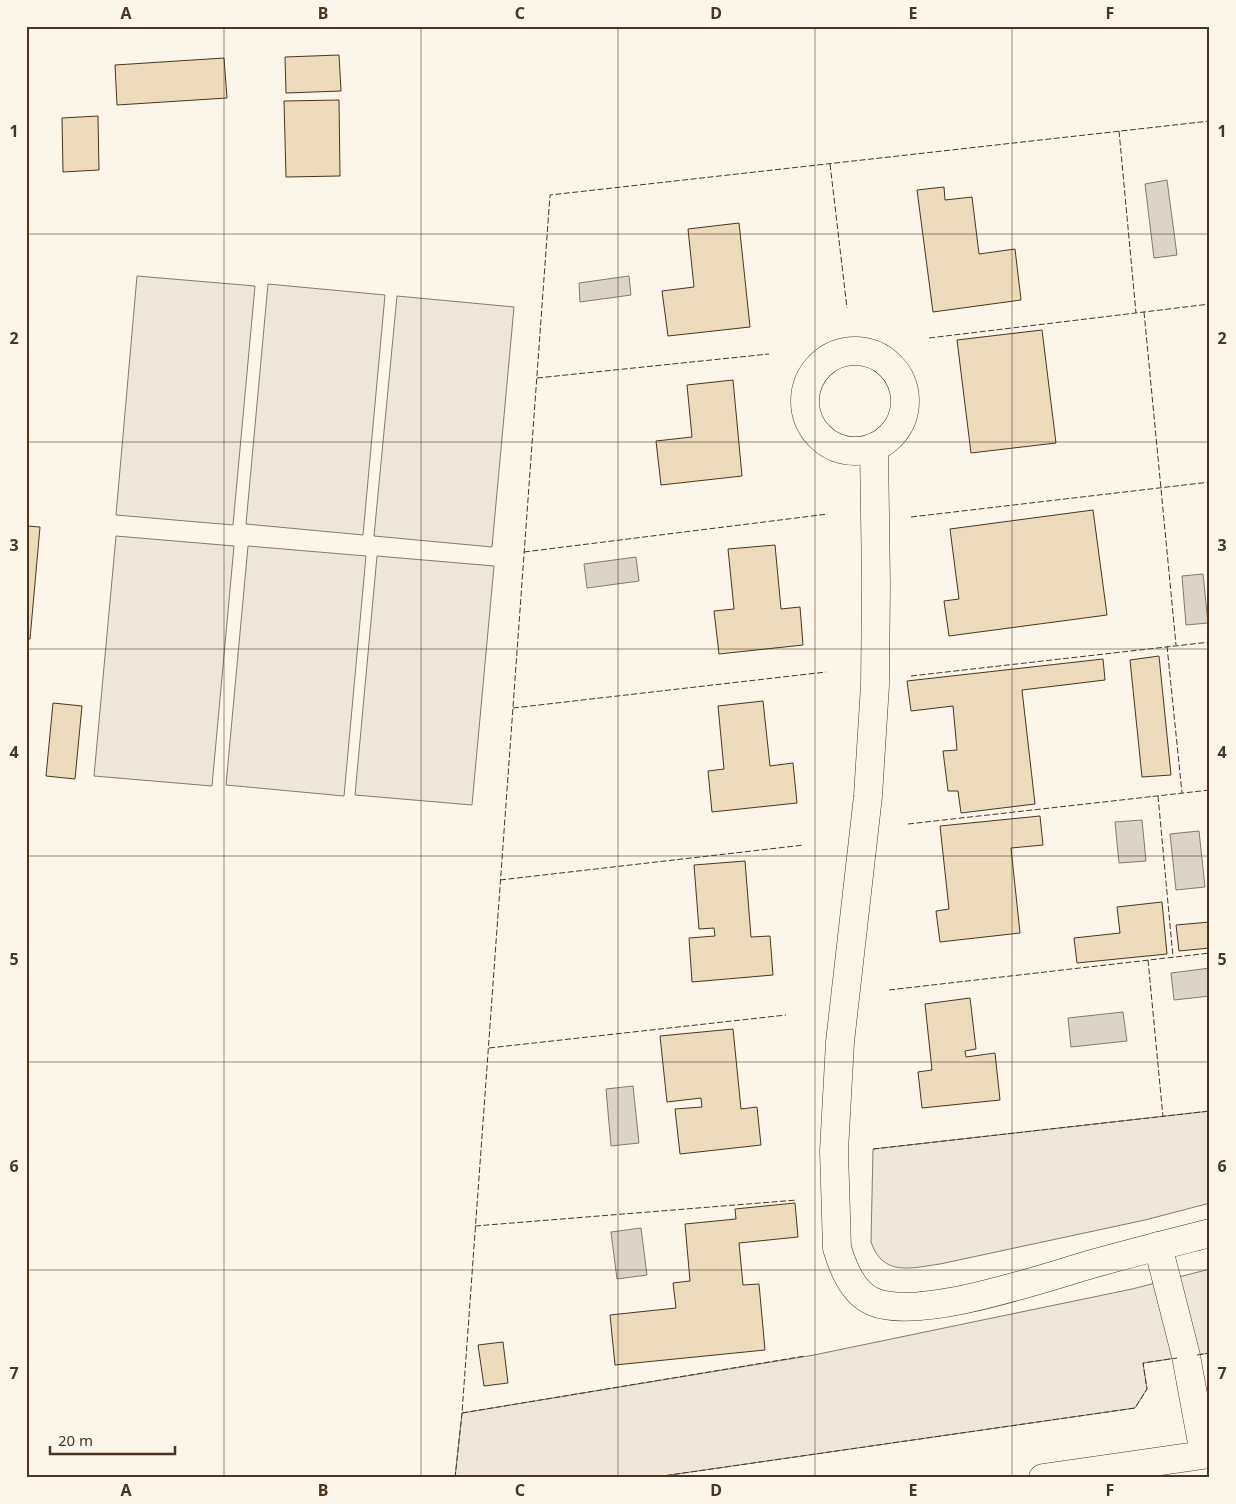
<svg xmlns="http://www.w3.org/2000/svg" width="1236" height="1504" font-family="'Noto Sans',sans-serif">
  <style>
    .green { fill: #ede6d9; stroke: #887966 }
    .water { fill: #dcd4c6; stroke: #887966 }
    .building { fill: #ecdcbc; stroke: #4a3520 }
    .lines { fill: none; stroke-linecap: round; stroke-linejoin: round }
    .minor-casing { stroke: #4a3520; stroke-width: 29 }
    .minor { stroke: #fbf6e9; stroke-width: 28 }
    .fence { stroke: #4a3520; stroke-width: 1; stroke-dasharray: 6 2.5; stroke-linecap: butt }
    .grid { fill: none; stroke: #4a3520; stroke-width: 1; stroke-opacity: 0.55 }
    .neatline { fill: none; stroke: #4a3520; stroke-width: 2 }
    .grid-label { font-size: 16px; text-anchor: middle; font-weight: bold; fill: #4a3520 }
  </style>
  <rect width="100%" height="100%" fill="#fbf6e9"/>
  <g class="green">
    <polygon points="137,276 255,286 233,525 116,515"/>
    <polygon points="268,284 385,295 363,535 246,524"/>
    <polygon points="397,296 514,307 492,547 374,536"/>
    <polygon points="116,536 234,546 212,786 94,776"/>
    <polygon points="248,546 366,556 344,796 226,785"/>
    <polygon points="377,556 494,566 472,805 355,795"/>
    <path d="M1210 1111V1203L1145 1220 940 1264C911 1268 883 1277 871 1242L873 1149Z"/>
    <polygon points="1210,1269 1210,1353 1143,1363 1147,1389 1135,1408 649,1478 455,1478 462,1413 814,1355 1132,1289"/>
  </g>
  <g class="water">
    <polygon points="1167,180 1177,255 1154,258 1145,184"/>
    <polygon points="629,276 631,295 580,302 579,283"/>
    <polygon points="636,557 639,581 587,588 584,564"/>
    <polygon points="1203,574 1208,623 1186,625 1182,576"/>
    <polygon points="1142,820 1146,861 1119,863 1115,822"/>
    <polygon points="1199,831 1205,887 1176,890 1170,834"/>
    <polygon points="1210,968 1210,996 1174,1000 1171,973"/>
    <polygon points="1123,1012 1127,1041 1071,1047 1068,1018"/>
    <polygon points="633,1086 639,1143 611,1146 606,1089"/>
    <polygon points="641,1228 647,1275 617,1279 611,1232"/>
  </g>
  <g class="building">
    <polygon points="339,55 341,91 286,93 285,57"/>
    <polygon points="224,58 227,98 117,105 115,65"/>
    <polygon points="339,100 340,176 286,177 284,101"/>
    <polygon points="98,116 99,170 63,172 62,118"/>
    <polygon points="944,187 945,200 972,197 979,254 1015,249 1021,300 933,312 917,190"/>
    <polygon points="739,223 750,327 668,336 662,291 694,287 688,229"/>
    <polygon points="1042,330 1056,443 971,453 957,340"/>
    <polygon points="733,380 742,476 661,485 656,441 692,437 687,385"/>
    <polygon points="1093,510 1107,615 949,636 944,601 959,599 950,529"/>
    <polygon points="26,526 40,527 30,639 26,639"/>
    <polygon points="775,545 781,609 800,607 803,645 719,654 714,611 734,609 728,549"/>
    <polygon points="1159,656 1171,775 1142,777 1130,660"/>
    <polygon points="1103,659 1105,680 1022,690 1035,804 961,813 958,791 948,791 943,751 957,750 953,706 911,711 907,681"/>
    <polygon points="763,701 770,766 793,763 797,803 712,812 708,771 724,769 718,706"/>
    <polygon points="53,703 82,706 75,779 46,776"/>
    <polygon points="1040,816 1043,845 1011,848 1020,933 940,942 936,911 949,909 940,826"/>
    <polygon points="745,861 751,937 770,936 773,975 692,982 689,938 715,936 714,928 699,929 694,865"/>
    <polygon points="1162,902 1167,954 1077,963 1074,938 1120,933 1117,907"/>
    <polygon points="1210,922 1210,948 1179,951 1176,925"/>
    <polygon points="970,998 976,1049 965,1051 966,1057 995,1053 1000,1100 922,1108 918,1072 932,1070 925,1004"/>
    <polygon points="733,1029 741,1109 757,1107 761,1145 680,1154 675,1109 702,1107 701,1098 667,1102 660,1036"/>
    <polygon points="795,1203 798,1237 739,1243 743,1285 759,1284 765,1350 615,1365 610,1315 676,1308 673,1283 690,1281 685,1224 736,1219 735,1209"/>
    <polygon points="503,1342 508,1383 484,1386 478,1345"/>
  </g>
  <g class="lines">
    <g class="minor-casing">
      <g id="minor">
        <circle cx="855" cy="401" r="50"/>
        <path d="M874 447 876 584 875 685 868 796 840 1042 834 1151 837 1248C843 1268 853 1294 874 1302 920 1321 1043 1278 1092 1264 1131 1253 1171 1243 1210 1233"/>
        <polyline points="1158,1246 1186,1356 1204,1454"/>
        <polyline points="1043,1478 1210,1454"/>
      </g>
    </g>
    <use href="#minor" class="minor"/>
    <g class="fence">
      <polyline points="1119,131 1136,313"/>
      <polyline points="830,164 847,308"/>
      <polyline points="1144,312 1176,645"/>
      <polyline points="929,338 1210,304"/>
      <polyline points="537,378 769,354"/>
      <polyline points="911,517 1210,482"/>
      <polyline points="524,552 828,514"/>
      <polyline points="1167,646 1182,793"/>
      <polyline points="911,676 1210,642"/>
      <polyline points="513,708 826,672"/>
      <polyline points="1158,796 1173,957"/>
      <polyline points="908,824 1210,790"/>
      <polyline points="500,880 804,845"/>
      <polyline points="1148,960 1163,1117"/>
      <polyline points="889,990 1210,953"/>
      <polyline points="489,1048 786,1015"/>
      <polyline points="873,1149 1210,1111"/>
      <polyline points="475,1226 797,1200"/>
      <polyline points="1197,1355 1210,1353"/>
      <polyline points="462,1413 805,1356"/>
      <polyline points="455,1478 462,1413 550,195 1210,121"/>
      <polyline points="649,1478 1135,1408 1147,1389 1143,1363 1177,1358"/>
    </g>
  </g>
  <path class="grid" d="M224 26V1478M421 26V1478M618 26V1478M815 26V1478M1012 26V1478M26 234H1210M26 442H1210M26 649H1210M26 856H1210M26 1062H1210M26 1270H1210"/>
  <rect width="1236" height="1504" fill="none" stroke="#fbf6e9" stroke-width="55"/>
  <path d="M50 1446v8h125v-8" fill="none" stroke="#4a3520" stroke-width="2.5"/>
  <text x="58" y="1446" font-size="15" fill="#4a3520" stroke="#fbf6e9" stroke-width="4" paint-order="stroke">20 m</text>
  <rect x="28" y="28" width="1180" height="1448" class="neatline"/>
  <g class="grid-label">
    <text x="126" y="19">A</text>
    <text x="323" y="19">B</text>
    <text x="520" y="19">C</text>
    <text x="716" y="19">D</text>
    <text x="913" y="19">E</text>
    <text x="1110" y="19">F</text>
    <text x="14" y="137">1</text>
    <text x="1222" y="137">1</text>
    <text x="14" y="344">2</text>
    <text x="1222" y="344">2</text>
    <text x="14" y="551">3</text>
    <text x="1222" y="551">3</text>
    <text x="14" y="758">4</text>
    <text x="1222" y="758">4</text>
    <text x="14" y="965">5</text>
    <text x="1222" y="965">5</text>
    <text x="14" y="1172">6</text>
    <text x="1222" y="1172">6</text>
    <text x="14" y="1379">7</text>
    <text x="1222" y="1379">7</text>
    <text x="126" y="1496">A</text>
    <text x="323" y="1496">B</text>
    <text x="520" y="1496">C</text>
    <text x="716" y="1496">D</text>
    <text x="913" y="1496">E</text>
    <text x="1110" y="1496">F</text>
  </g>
</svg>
